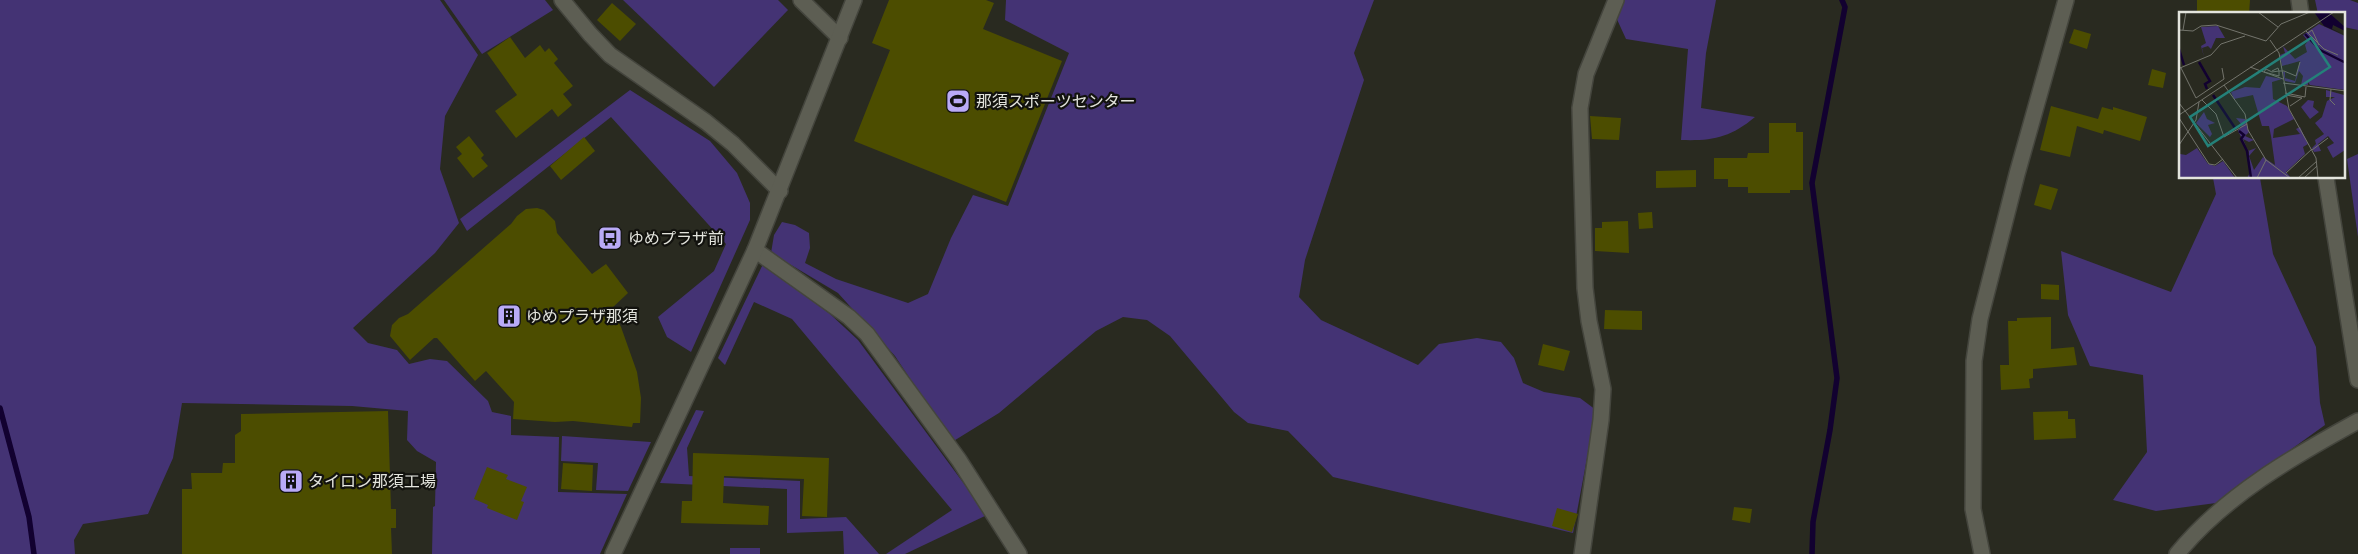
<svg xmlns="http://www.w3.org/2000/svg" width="2358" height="554" font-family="'Fira Sans','Noto Sans JP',sans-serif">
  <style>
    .green { fill: #443374 }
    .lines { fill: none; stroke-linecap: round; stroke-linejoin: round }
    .stream { stroke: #120130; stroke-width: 5.5 }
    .building { fill: #4c4d00 }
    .minor-casing { stroke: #44453d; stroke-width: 18 }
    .minor { stroke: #5d5e53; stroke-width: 15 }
    .labels { text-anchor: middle; stroke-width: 4.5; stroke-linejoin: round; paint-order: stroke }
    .poi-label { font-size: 16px; fill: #e3e4dd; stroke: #12120e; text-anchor: start }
    .inset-river { fill: none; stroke: #120130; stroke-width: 2.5 }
    .inset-road { fill: none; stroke: #73746c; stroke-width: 1 }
    .view { fill: #248179; fill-opacity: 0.15; stroke: #248179; stroke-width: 2.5 }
    .inset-edge { fill: none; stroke: #e3e4dd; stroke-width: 2.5 }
  </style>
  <rect width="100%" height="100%" fill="#292a20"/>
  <g class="green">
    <polygon points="0,0 440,0 478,55 445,116 440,169 459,223 435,253 353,328 368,343 397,350 409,364 430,359 447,361 488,401 492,412 511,416 511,435 559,437 558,492 627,494 600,554 432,554 433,507 435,506 436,462 417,451 407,440 408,411 352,406 182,403 173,458 148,514 83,524 74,540 75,554 0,554"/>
    <polygon points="444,0 545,0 553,10 482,54"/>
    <polygon points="623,0 778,0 788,10 714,87"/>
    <polygon points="1006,0 1374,0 1354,53 1364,80 1305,260 1299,297 1321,320 1418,365 1439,344 1477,338 1501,342 1514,358 1523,383 1544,392 1580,398 1596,410 1573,533 1333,477 1288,431 1248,423 1234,412 1170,336 1147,320 1123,317 1096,331 999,413 952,442 895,356 838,293 771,253 774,235 782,222 795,225 809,233 810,248 805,263 836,279 908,303 928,294 951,238 973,195 1008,206 1069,53 1005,20"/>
    <path d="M1623 0H1716L1706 53 1701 108 1755 117C1730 138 1712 141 1681 140L1688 49 1626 39 1615 15Z"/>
    <polygon points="2315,0 2350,0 2358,3 2358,30 2344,27 2344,14 2318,14"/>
    <polygon points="630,90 710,141 737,173 750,203 750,220 691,352 667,337 658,317 714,271 726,244 611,117 467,231 460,219"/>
    <polygon points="2358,154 2358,237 2347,159"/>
    <polygon points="2213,178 2260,178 2273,254 2316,347 2320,403 2325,425 2216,503 2156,511 2113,500 2147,452 2143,375 2090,366 2068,315 2061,251 2171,292 2216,194"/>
    <polygon points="763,264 830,314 858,340 987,515 905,554 886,554 952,510 792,319 754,302 725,365 718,358"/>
    <polygon points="696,410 704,411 687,448 689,476 800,481 800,519 846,517 879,554 844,554 843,531 787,533 787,489 660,483"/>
    <polygon points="562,436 651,442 628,491 596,490 598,463 561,461"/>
    <rect x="730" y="548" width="30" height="6"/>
  </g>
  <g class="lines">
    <g class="stream">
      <polyline points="0,408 29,517 34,554"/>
      <polyline points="1812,554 1813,522 1830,430 1837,378 1812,183 1845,7 1842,0"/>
    </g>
  </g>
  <g class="building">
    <polygon points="889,0 986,0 994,3 983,29 1062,61 1006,202 854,141 890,50 872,43"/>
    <polygon points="2197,0 2250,0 2249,14 2197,13"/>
    <polygon points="612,3 636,24 620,41 597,20"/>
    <polygon points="2074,29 2091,34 2087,49 2069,43"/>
    <polygon points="510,37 525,58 540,45 545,52 549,48 558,59 554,63 573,86 563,94 572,105 558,117 552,109 516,138 495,111 517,95 487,53"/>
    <polygon points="2152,69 2166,73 2163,88 2148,85"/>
    <polygon points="2051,106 2098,119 2102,107 2113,110 2113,107 2147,117 2140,141 2104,130 2103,134 2077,126 2070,157 2040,150"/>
    <polygon points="1590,116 1621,118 1619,140 1592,139"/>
    <polygon points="1769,123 1796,123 1796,132 1803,132 1803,190 1790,190 1790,193 1748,193 1748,187 1728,187 1728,179 1714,179 1714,158 1747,158 1748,153 1769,153"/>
    <polygon points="469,136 484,155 481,158 488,166 473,178 457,158 462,154 456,147"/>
    <polygon points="584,137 595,151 561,180 550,166"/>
    <polygon points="1696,170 1696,187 1656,188 1656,171"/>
    <polygon points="2040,184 2058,189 2051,210 2034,205"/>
    <polygon points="537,208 544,210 555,221 557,233 592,274 606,264 628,293 611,309 621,327 637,372 641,398 640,423 633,423 632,427 573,421 555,422 513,419 514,402 486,371 475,381 437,338 434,338 410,360 390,336 392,325 399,318 408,314 511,224 517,216 526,209"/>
    <polygon points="1652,212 1653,228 1639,229 1638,213"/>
    <polygon points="1628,221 1629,253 1595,251 1595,228 1602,228 1602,222"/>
    <polygon points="2041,284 2059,285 2059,300 2041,299"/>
    <polygon points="1605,310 1642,311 1642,330 1604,329"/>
    <polygon points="2051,317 2051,349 2074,347 2077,365 2033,369 2033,378 2029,379 2030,388 2001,390 2000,365 2009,365 2008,321 2017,321 2017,318"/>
    <polygon points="1543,344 1570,351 1564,371 1538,365"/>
    <polygon points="388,411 391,509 396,509 396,528 391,528 392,554 182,554 182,489 192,489 191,473 222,473 223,463 235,463 235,435 241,431 241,414"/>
    <polygon points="2068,411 2068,419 2075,419 2076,438 2034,440 2033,412"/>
    <polygon points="693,453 829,458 827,517 802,516 804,479 724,476 723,503 769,506 768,525 681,523 682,501 692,501"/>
    <polygon points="563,463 593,465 592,491 561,489"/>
    <polygon points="487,467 508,475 506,479 527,487 521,501 524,502 517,520 487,508 488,505 474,499"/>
    <polygon points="1734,507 1752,509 1750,523 1732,520"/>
    <polygon points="1557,508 1578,514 1572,532 1552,526"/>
  </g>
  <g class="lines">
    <g class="minor-casing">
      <g id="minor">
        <polyline points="562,0 590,34 610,55 706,122 733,144 780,191"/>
        <polyline points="801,0 840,38"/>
        <polyline points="2299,0 2301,14"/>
        <polyline points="2326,178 2358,380"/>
        <polyline points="755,250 849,317 867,334 959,460 1019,554"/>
        <polyline points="613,554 755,250 854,0"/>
        <polyline points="1582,554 1601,420 1603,389 1589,321 1585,288 1580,108 1586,74 1616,0"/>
        <polyline points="1982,554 1973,509 1974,361 1980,319 2017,174 2066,0"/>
        <path d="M2177 554C2224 496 2294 456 2358 421"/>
      </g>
    </g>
    <use href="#minor" class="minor"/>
  </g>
  <defs>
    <g id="stadium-square" transform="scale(1.25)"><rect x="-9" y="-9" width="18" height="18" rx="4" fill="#b9aaf7" stroke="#12120e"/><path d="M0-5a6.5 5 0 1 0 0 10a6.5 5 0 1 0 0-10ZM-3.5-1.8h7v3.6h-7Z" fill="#111"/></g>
    <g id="bus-square" transform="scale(1.25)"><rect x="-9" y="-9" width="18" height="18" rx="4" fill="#b9aaf7" stroke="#12120e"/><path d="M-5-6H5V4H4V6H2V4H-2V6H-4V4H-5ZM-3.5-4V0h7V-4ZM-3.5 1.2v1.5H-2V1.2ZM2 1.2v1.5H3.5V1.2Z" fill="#111"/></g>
    <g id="building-square" transform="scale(1.25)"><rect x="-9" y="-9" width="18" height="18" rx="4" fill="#b9aaf7" stroke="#12120e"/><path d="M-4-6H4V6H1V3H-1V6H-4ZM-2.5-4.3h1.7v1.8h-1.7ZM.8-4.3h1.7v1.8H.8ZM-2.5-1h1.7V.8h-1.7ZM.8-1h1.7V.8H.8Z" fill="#111"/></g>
  </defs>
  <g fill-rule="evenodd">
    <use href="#stadium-square" x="958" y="101"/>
    <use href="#bus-square" x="610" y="238"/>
    <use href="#building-square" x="509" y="316"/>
    <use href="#building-square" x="291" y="481"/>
  </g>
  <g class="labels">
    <g class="poi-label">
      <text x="976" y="107">那須スポーツセンター</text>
      <text x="628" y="244">ゆめプラザ前</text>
      <text x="526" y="322">ゆめプラザ那須</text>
      <text x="308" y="487">タイロン那須工場</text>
    </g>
  </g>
  <g transform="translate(2179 12)">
    <rect width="166" height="166" fill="#292a20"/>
    <path d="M140 12 166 24V78L131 73 129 70V73H122L124 64 120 59 116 71 106 69 104 60H106V66L116 69 121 49 103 54 101 43 106 41 104 34 116 47 128 40 126 33 129 29 124 23ZM39 14 46 26H37L32 37 29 34 23 36 25 45 22 34 27 31 22 15ZM87 64 103 67 93 70 94 87 108 94 115 107 95 117 94 126 121 122 117 117 121 115 129 132 124 135 126 142 107 160 112 166H68L72 159 69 148 70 140 59 119 63 113 57 106 66 107 70 120 66 124 75 128 70 130 64 127 69 139 77 136 70 144 75 158 84 145 96 153 92 124 90 114H83L74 83 55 87 52 80 66 75 81 76ZM147 78 165 83 166 93V138L154 146 148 135 155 131 149 124 139 132 142 139 135 140 133 136 137 132 136 128 145 122 136 111 143 105 148 89 156 85H147ZM129 88 135 89 134 95 140 100 131 107 122 95ZM25 100 28 107 36 111 29 113 33 122 31 125 17 111ZM18 136 29 152 36 154 44 149 56 166H0L1 142 7 143Z" fill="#443374"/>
    <path d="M135 0H149L166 15V19L154 13 153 17 166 23 145 14Z" fill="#120130"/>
    <path class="inset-river" d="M126 22 141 38 167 51M0 37 5 53M20 50 31 69 26 72 28 77M34 83 56 116M60 119 65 123 62 127 68 139 72 166"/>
    <path class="inset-road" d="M79 0 99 15M0 18 14 19 22 14 37 13 87 29 102 12 131 0M4 18 7 0M127 19 145 37 159 43M129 21 133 18 140 33M91 28 100 41 110 97 137 146 139 166M71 55 104 67M1 56 32 43 42 32 66 24M2 56 17 86 45 67 43 56M93 59 99 56 100 59V64L85 60 87 57 93 60 100 59H105L117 64 121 50M104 71 167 79M45 73 66 102 69 118 87 148 111 166M152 77 151 88 156 93M106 81 126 85 127 75M107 83 123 86 111 94M23 88 37 102 45 125 68 112M0 91 58 166M0 103 155 0M0 106 30 152 36 153 44 147M0 133 17 108 20 90M133 138 149 126M107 161 133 137M78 166 87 148M119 166 138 149M125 166 138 154"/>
    <path class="view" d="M132 26 151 55 29 134 11 105Z"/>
    <rect width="166" height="166" class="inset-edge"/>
  </g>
</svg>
